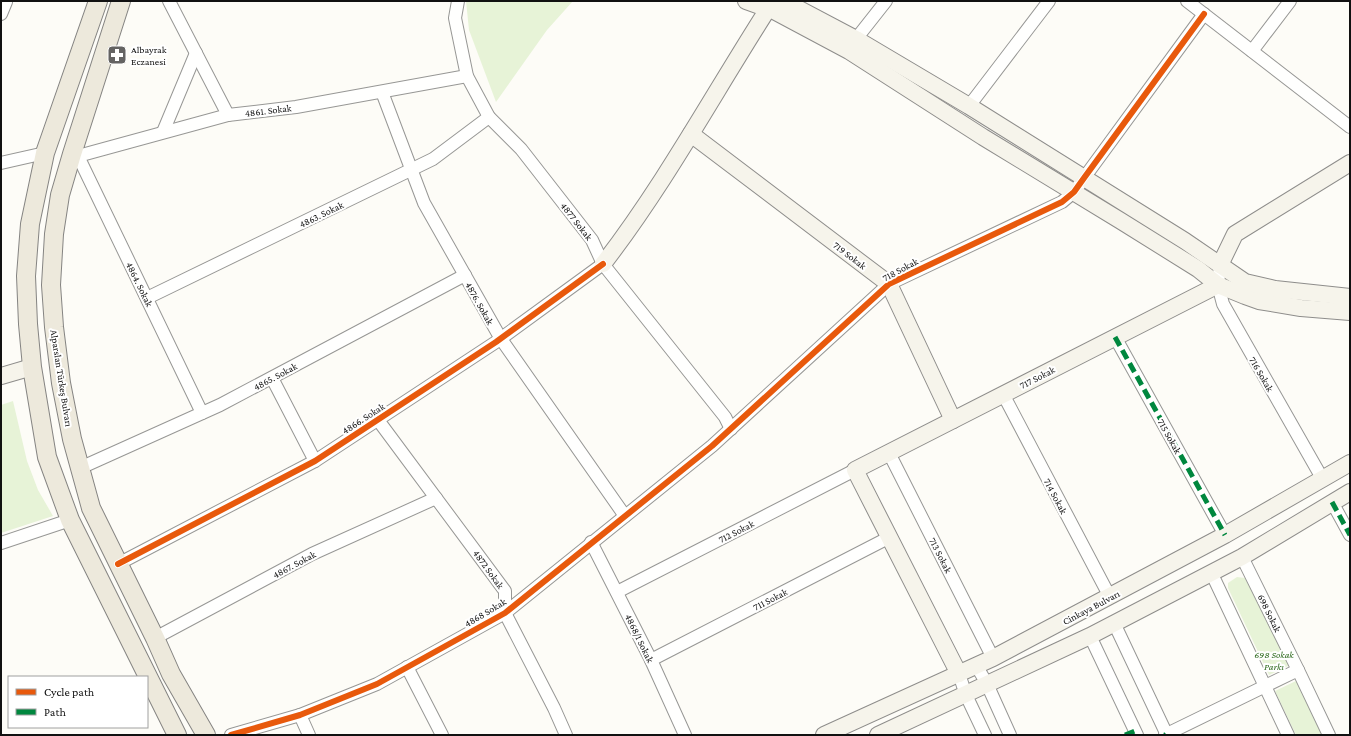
<svg xmlns="http://www.w3.org/2000/svg" width="1351" height="736" font-family="'Crimson Pro',serif">
  <style>
    .green { fill: #e7f3d7 }
    .lines { fill: none; stroke-linecap: round; stroke-linejoin: round }
    .street-casing { stroke: #979795; stroke-width: 14 }
    .secondary-casing { stroke: #8e8d8b; stroke-width: 18 }
    .primary-casing { stroke: #858482; stroke-width: 20 }
    .street { stroke: #fffffe; stroke-width: 12 }
    .secondary { stroke: #f6f4eb; stroke-width: 16 }
    .primary { stroke: #ede9dc; stroke-width: 18 }
    .quiet { stroke: #00873e; stroke-width: 5; stroke-dasharray: 10 5; stroke-linecap: butt }
    .cycleway-casing { stroke: #fff; stroke-width: 8 }
    .cycleway { stroke: #e8590c; stroke-width: 6 }
    .labels { text-anchor: middle; stroke-width: 4; stroke-linejoin: round; paint-order: stroke }
    .poi-label { font-size: 10px; fill: #111; stroke: #fff; text-anchor: start }
    .street-label { font-size: 10px; fill: #111; stroke: #fff }
    .park-label { font-size: 10px; font-style: italic; fill: #2f6b1f; stroke: #fff }
  </style>
  <rect width="100%" height="100%" fill="#fdfcf7"/>
  <g class="green">
    <polygon points="466,1 573,1 547,30 496,102 469,30"/>
    <polygon points="13,401 27,461 38,490 53,516 1,533 1,405"/>
    <polygon points="1237,577 1245,578 1290,665 1269,675 1228,588 1228,583"/>
    <polygon points="1298,680 1324,735 1296,735 1275,691"/>
  </g>
  <g class="lines">
    <g class="street-casing">
      <g id="street">
        <polyline points="169,1 228,115"/>
        <polyline points="458,1 455,18 467,76 489,117 521,149 592,240 603,264 725,417 731,429"/>
        <polyline points="1187,1 1350,127"/>
        <polyline points="1,14 6,2"/>
        <polyline points="856,39 886,1"/>
        <polyline points="1252,51 1290,1"/>
        <polyline points="382,92 424,203 501,339 625,516"/>
        <polyline points="969,106 1049,1"/>
        <polyline points="163,132 196,53"/>
        <polyline points="72,154 78,156 228,115 296,107 467,76"/>
        <polyline points="78,156 202,413"/>
        <polyline points="1,163 45,153"/>
        <polyline points="1220,265 1218,285 1223,304 1322,478"/>
        <polyline points="147,298 433,159 489,117"/>
        <polyline points="1115,337 1225,535"/>
        <polyline points="272,378 315,461"/>
        <polyline points="1003,394 1110,597"/>
        <polyline points="378,420 505,591 505,613 554,708 566,735"/>
        <polyline points="889,453 993,658"/>
        <polyline points="80,468 220,405 465,275"/>
        <polyline points="1332,502 1350,535"/>
        <polyline points="591,542 651,660 685,735"/>
        <polyline points="1,543 70,520"/>
        <polyline points="1242,557 1298,670 1329,735"/>
        <polyline points="118,564 315,461 496,342 603,264"/>
        <polyline points="1211,572 1288,735"/>
        <polyline points="617,592 855,470"/>
        <polyline points="1114,623 1167,735"/>
        <polyline points="1090,636 1137,735"/>
        <polyline points="155,638 312,554 436,498"/>
        <polyline points="651,660 890,537"/>
        <polyline points="976,665 987,684 1010,735"/>
        <polyline points="407,667 442,735"/>
        <polyline points="959,674 966,695 985,735"/>
        <polyline points="300,715 309,735"/>
        <polyline points="231,735 300,715 377,684 505,613 712,446 889,284 1062,202 1074,192 1084,178 1204,14"/>
        <polyline points="1165,735 1298,670"/>
      </g>
    </g>
    <g class="secondary-casing">
      <g id="secondary">
        <polyline points="746,1 774,11 849,51 983,137 1121,221 1198,269 1218,285 1245,296 1259,301 1301,308 1350,312"/>
        <polyline points="784,1 856,39 969,106 1185,241 1245,282 1275,289 1350,297"/>
        <polyline points="691,134 889,284 953,420"/>
        <path d="M603 264C667 181 716 89 773 1"/>
        <polyline points="1220,265 1235,234 1350,163"/>
        <polyline points="1,376 32,367"/>
        <polyline points="959,674 855,470 1218,285"/>
        <polyline points="824,735 993,658 1225,535 1350,463"/>
        <polyline points="878,735 1090,636 1242,557 1350,492"/>
      </g>
    </g>
    <g class="primary-casing">
      <g id="primary">
        <polyline points="98,1 45,153 30,224 26,276 28,324 32,367 47,457 70,520 177,735"/>
        <polyline points="121,1 72,154 60,195 54,234 51,285 54,327 61,383 72,439 91,508 155,638 171,674 206,735"/>
      </g>
    </g>
    <use href="#street" class="street"/>
    <use href="#secondary" class="secondary"/>
    <use href="#primary" class="primary"/>
    <g class="quiet">
      <polyline points="1115,337 1225,535"/>
      <polyline points="1332,502 1350,535"/>
      <polyline points="1125,735 1135,731"/>
      <polyline points="1165,735 1166,734"/>
    </g>
    <g class="cycleway-casing">
      <g id="cycleway">
        <polyline points="118,564 315,461 496,342 603,264"/>
        <polyline points="231,735 300,715 377,684 505,613 712,446 889,284 1062,202 1074,192 1084,178 1204,14"/>
      </g>
    </g>
    <use href="#cycleway" class="cycleway"/>
  </g>
  <defs>
    <g id="pharmacy-square" transform="scale(1)"><rect x="-9" y="-9" width="18" height="18" rx="4" fill="#646362" stroke="#fff"/><path d="M-2-6h4v4h4v4h-4v4h-4v-4h-4v-4h4Z" fill="#fff"/></g>
  </defs>
  <g fill-rule="evenodd">
    <use href="#pharmacy-square" x="117" y="55"/>
  </g>
  <g class="labels">
    <g class="poi-label">
      <text x="131" y="53">Albayrak<tspan x="131" dy="12">Eczanesi</tspan></text>
    </g>
    <g class="street-label">
      <text transform="translate(268 110) rotate(-7)" y="4">4861. Sokak</text>
      <text transform="translate(321 214) rotate(-26)" y="4">4863. Sokak</text>
      <text transform="translate(577 221) rotate(52)" y="4">4877 Sokak</text>
      <text transform="translate(850 255) rotate(37)" y="4">719 Sokak</text>
      <text transform="translate(900 269) rotate(-28)" y="4">718 Sokak</text>
      <text transform="translate(140 284) rotate(64)" y="4">4864. Sokak</text>
      <text transform="translate(480 303) rotate(61)" y="4">4876. Sokak</text>
      <text transform="translate(1262 374) rotate(60)" y="4">716 Sokak</text>
      <text transform="translate(275 376) rotate(-28)" y="4">4865. Sokak</text>
      <text transform="translate(1037 377) rotate(-27)" y="4">717 Sokak</text>
      <text transform="translate(62 378) rotate(81)" y="4">Alparslan Türkeş Bulvarı</text>
      <text transform="translate(363 418) rotate(-33)" y="4">4866. Sokak</text>
      <text transform="translate(1170 436) rotate(61)" y="4">715 Sokak</text>
      <text transform="translate(1056 496) rotate(62)" y="4">714 Sokak</text>
      <text transform="translate(736 531) rotate(-27)" y="4">712 Sokak</text>
      <text transform="translate(941 555) rotate(63)" y="4">713 Sokak</text>
      <text transform="translate(294 564) rotate(-28)" y="4">4867. Sokak</text>
      <text transform="translate(489 569) rotate(54)" y="4">4872 Sokak</text>
      <text transform="translate(770 599) rotate(-27)" y="4">711 Sokak</text>
      <text transform="translate(1091 607) rotate(-28)" y="4">Cinkaya Bulvarı</text>
      <text transform="translate(485 612) rotate(-31)" y="4">4868 Sokak</text>
      <text transform="translate(1270 613) rotate(64)" y="4">698 Sokak</text>
      <text transform="translate(640 638) rotate(64)" y="4">4868/1 Sokak</text>
    </g>
    <g class="park-label">
      <text x="1274" y="658">698 Sokak<tspan x="1274" dy="12">Parkı</tspan></text>
    </g>
  </g>
  <rect width="1351" height="736" fill="none" stroke="#111111" stroke-width="4"/>
  <rect x="8" y="676" width="140" height="52" fill="#ffffff" stroke="#a0a0a0"/>
  <rect x="16" y="689" width="20" height="6" fill="#e8590c" stroke="#a0a0a0"/>
  <text x="44" y="696" font-size="12" fill="#111111">Cycle path</text>
  <rect x="16" y="709" width="20" height="6" fill="#00873e" stroke="#a0a0a0"/>
  <text x="44" y="716" font-size="12" fill="#111111">Path</text>
</svg>
